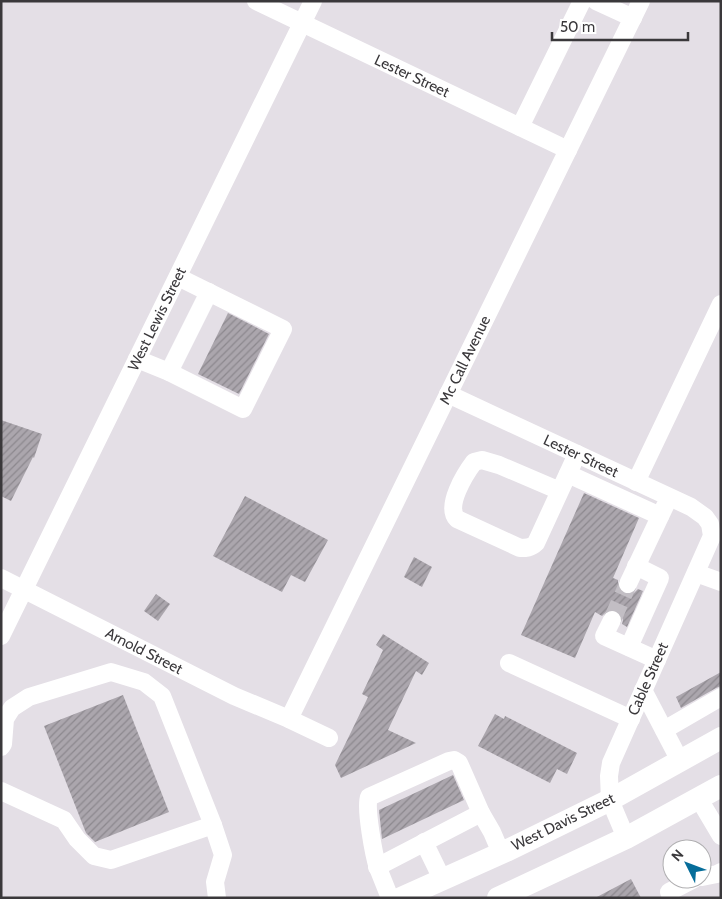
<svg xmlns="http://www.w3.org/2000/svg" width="722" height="899" font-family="Cabin,sans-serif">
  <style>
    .building { fill: url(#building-hatch) }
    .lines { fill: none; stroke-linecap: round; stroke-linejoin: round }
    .minor-tunnel { stroke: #c2bec4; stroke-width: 18; stroke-dasharray: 18 9; stroke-linecap: butt }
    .minor { stroke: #fff; stroke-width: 18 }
    .major { stroke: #fff; stroke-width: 22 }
    .labels { text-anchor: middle; stroke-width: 4; stroke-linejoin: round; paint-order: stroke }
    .street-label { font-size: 15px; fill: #3a383b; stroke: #fff }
  </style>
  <defs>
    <pattern id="building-hatch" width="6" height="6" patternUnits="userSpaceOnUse" patternTransform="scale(1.25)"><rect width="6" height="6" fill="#aba6ad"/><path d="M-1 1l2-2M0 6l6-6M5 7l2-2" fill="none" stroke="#8c888e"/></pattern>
  </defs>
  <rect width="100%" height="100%" fill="#e4dfe6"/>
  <g class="building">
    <polygon points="228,313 269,334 239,394 198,374"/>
    <polygon points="1,420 42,434 34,458 33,457 11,501 1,496"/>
    <polygon points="584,493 639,518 613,578 618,580 618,585 619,590 624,594 629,594 634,593 638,589 643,591 627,627 622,624 623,620 621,615 616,610 612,609 607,611 602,616 595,612 575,658 521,635"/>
    <polygon points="245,496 328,540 305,582 291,575 282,592 213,556"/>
    <polygon points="414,557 432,567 422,587 404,577"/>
    <polygon points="156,594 170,604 158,621 144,611"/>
    <polygon points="383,634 429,663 422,675 416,671 388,730 416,743 341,778 335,765 368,697 362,694 383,650 376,645"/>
    <polygon points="721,672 721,686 716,688 681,708 676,697"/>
    <polygon points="123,695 169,812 95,842 86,833 44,726"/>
    <polygon points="495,714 504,719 505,716 577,753 567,774 557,769 550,783 478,746"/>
    <polygon points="453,775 464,800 382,839 379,810"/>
    <polygon points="631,879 641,898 595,898"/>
  </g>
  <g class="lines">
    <polyline class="minor-tunnel" points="612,620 628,584"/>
    <g class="minor">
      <polyline points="256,1 568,150"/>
      <polyline points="596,1 633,18"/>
      <polyline points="520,127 582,1"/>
      <polyline points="137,359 169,372 243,409 283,329 178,277"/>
      <polyline points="169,372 209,292"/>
      <polyline points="448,394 691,507 705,517 710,524 712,536 611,763 609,776 610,800 626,838"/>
      <polyline points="568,474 660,516"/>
      <polyline points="636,482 721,304"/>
      <path d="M560 491 499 465 482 460 474 462C465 474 445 506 457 519L520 548C526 548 531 548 536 543L577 454"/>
      <polyline points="696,573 721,582"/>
      <polyline points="1,578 234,696 289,719 329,738"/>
      <polyline points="628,584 665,506"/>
      <polyline points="612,620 604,636 657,660"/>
      <polyline points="1,636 313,1"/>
      <polyline points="629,647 660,578 636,566"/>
      <polyline points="509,663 631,719"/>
      <polyline points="643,690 680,761"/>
      <polyline points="289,719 641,1"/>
      <polyline points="664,730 721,697"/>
      <polyline points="1,747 3,744 5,719 12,708 29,697 111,672 144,682 162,696 213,825"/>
      <polyline points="1,791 64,820 77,839 94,856 111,860 213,825 223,855 215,882 217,898"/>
      <polyline points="699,799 721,836"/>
      <polyline points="424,842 442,879"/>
      <polyline points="377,867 481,813"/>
      <polyline points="702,877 717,874 721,872"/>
      <polyline points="669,892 694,879"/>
      <path d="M390 898C386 888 382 878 378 868 374 856 365 808 369 797L449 761 454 760 459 763 481 813 492 832 501 853"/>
    </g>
    <g class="major">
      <polyline points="401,898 506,851 610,800 721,738"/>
      <polyline points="498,898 626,838 721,786"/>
    </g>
  </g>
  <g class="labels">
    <g class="street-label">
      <text transform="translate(412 76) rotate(25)" y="5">Lester Street</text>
      <text transform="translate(157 319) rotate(-64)" y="5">West Lewis Street</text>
      <text transform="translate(465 360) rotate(-64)" y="5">Mc Call Avenue</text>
      <text transform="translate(581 456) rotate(25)" y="5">Lester Street</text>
      <text transform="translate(144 651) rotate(27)" y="5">Arnold Street</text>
      <text transform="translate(648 679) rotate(-66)" y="5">Cable Street</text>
      <text transform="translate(563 822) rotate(-26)" y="5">West Davis Street</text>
    </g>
  </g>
  <rect width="722" height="899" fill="none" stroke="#3a383b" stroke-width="5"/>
  <g transform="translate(687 864) rotate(312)"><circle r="24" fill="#ffffff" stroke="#b0afb1"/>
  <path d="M0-4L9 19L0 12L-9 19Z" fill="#066d9a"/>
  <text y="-8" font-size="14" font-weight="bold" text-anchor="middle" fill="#3a383b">N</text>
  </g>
  <path d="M552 32v8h136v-8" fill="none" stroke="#3a383b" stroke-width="2.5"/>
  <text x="560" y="32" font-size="15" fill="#3a383b" stroke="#ffffff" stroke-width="4" paint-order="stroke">50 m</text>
</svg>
